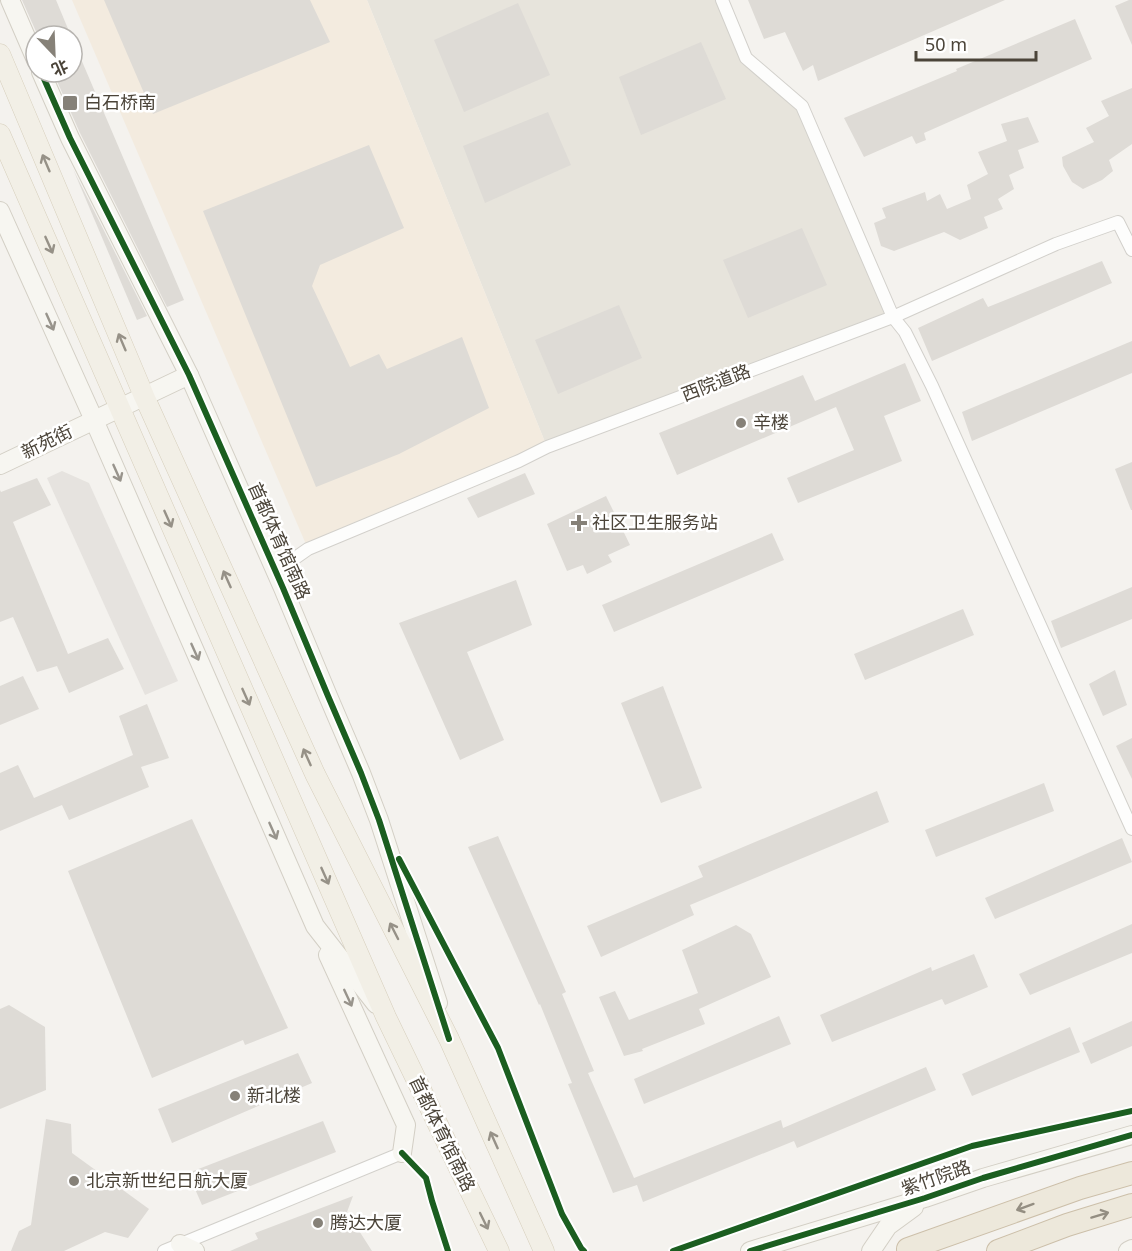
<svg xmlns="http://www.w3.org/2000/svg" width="1132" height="1251" font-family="'Noto Sans','Noto Sans SC',sans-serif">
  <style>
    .residential { fill: #e7e4dc }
    .commercial { fill: #f3ebdf }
    .parking { fill: #e6e3df }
    .building { fill: #dedbd6 }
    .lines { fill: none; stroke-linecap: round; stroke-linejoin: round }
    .street-casing { stroke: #d2d0cb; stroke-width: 14 }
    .secondary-casing { stroke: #d3cfc5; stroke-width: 20 }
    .primary-casing { stroke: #d6cebb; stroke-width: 21 }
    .highway-casing { stroke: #ccbfa9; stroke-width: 24 }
    .street { stroke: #fdfdfc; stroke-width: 12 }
    .secondary { stroke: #f7f6f1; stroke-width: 18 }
    .primary { stroke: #f2efe6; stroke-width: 20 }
    .highway { stroke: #ede8db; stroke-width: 22 }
    .cycleway-casing { stroke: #fff; stroke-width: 10 }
    .cycleway { stroke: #1b5e20; stroke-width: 6 }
    .oneway { stroke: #969187 }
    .oneway2 { stroke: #98948c }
    .oneway3 { stroke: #948e82 }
    .poi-dot { fill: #868178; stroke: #fff; stroke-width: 2 }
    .labels { text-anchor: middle; stroke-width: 5; stroke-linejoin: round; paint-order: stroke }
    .poi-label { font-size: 18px; fill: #4b4439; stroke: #fff; text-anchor: start }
    .street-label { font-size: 18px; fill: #4b4439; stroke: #fff }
  </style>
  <rect width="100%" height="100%" fill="#f4f2ee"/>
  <polygon class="residential" points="367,0 722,0 746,58 802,106 889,322 547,447"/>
  <polygon class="commercial" points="72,0 367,0 547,447 308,549"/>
  <polygon class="parking" points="62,471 89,483 178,681 145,695 47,478"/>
  <g class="building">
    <polygon points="22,0 56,0 71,36 38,36"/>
    <polygon points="104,0 310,0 330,42 153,114"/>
    <polygon points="748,0 1005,0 818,81 813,65 803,71 785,32 764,39"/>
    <polygon points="1129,0 1132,0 1132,45 1115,6"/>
    <polygon points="518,3 550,75 464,112 434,40"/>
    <polygon points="1075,19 1092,59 924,133 926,140 916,144 912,136 864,157 844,118 957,71 956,69"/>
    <polygon points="72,38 184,300 167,307 80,133 53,72 72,72"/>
    <polygon points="701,42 726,99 641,135 619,77"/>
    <polygon points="1132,88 1132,144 1109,160 1113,171 1102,180 1083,189 1072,182 1063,166 1062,157 1094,142 1086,128 1109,116 1101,101"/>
    <polygon points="548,112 571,165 485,203 463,146"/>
    <polygon points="1028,117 1039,142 1018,150 1024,168 1009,175 1014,189 998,199 1003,209 984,217 988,228 960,240 944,232 894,251 881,246 874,223 886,218 882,208 925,192 927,201 940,194 947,209 971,199 967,185 988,174 978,152 1007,141 1001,124"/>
    <polygon points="369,145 404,228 320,265 312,286 350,367 379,354 387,369 462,337 489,408 399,454 316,487 203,211"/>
    <polygon points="73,169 147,316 137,320"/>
    <polygon points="802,228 827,285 748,318 723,260"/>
    <polygon points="1102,261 1112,283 932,361 918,328 983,298 988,307"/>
    <polygon points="619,305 642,358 558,394 535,340"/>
    <polygon points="1132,341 1132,373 972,441 962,412"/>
    <polygon points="905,363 921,401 884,416 902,461 798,503 787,478 854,450 836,407 677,475 659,433 803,375 815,401"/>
    <polygon points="1132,462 1132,510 1131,510 1115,469"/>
    <polygon points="525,473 535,494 478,518 467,498"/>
    <polygon points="37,478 51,505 13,522 68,654 108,638 124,669 69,693 57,666 37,672 13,617 0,622 0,490 1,492"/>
    <polygon points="606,496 630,545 608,555 612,562 587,574 583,565 567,571 547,524"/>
    <polygon points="772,533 784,560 614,632 602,605"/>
    <polygon points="516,580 532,625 467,652 504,740 460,760 399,623"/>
    <polygon points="1132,587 1132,619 1061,648 1051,621"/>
    <polygon points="963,609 974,635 865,680 854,654"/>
    <polygon points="1115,670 1127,705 1103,716 1089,684"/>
    <polygon points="23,676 39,709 0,725 0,686"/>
    <polygon points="663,686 702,788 661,803 621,703"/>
    <polygon points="147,704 169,758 141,767 149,787 69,820 62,805 0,831 0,773 18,765 34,798 133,755 119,716"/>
    <polygon points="1132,738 1132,779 1116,746"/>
    <polygon points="1044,783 1054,811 936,857 925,830"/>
    <polygon points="877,791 889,822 690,905 694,915 601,957 587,926 703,877 698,866"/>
    <polygon points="192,819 288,1028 245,1045 243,1040 152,1078 68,871"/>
    <polygon points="498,836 566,992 562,994 594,1071 588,1073 634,1178 781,1120 783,1128 926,1067 936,1090 797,1148 794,1141 643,1202 637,1185 613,1193 568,1084 572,1083 540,1004 539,1005 468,847"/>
    <polygon points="1122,838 1132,862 995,919 985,898"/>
    <polygon points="1132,924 1132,953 1030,995 1019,974"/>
    <polygon points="736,925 751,934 771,977 699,1009 705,1024 642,1049 643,1051 624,1056 599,997 615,991 629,1020 698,993 682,950"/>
    <polygon points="974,954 988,987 945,1005 942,999 832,1042 820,1015 931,967 932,971"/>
    <polygon points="9,1005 45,1027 46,1090 0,1109 0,1009"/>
    <polygon points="779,1016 791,1044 644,1104 634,1079"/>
    <polygon points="1132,1021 1132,1046 1091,1064 1082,1043"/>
    <polygon points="1070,1027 1080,1052 972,1096 962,1074"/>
    <polygon points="298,1053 312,1083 172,1143 158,1109"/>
    <polygon points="46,1119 71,1124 72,1153 149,1209 128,1238 105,1232 64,1251 11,1251 19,1231 31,1225"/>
    <polygon points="323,1121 336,1152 202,1205 188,1173"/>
    <polygon points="353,1196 347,1212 372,1251 230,1251 258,1239 255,1233"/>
  </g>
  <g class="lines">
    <g class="street-casing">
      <g id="street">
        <polyline points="722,0 746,58 802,106 893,317 905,332 932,386 1132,829"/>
        <polyline points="288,563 308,549 519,461 547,447 893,317 1056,244 1118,222 1132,250"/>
        <polyline points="164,1251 402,1153"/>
      </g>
    </g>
    <g class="secondary-casing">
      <g id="secondary">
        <polyline points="10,0 36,60"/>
        <polyline points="41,72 70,138 189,375 283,588 328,696 361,773 379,820 438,1003"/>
        <polyline points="0,211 94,420 315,926 376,1004"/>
        <polyline points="0,465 189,375"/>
        <polyline points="328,955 406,1125 402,1153"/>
        <polyline points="180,1244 195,1251"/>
        <polyline points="750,1251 925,1198 983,1178 1132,1135"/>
        <polyline points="871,1251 888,1226 914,1207"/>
        <polyline points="1128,1251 1132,1249"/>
      </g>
    </g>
    <g class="primary-casing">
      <g id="primary">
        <polyline points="0,54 144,396 315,774 449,1039 544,1251"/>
        <polyline points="0,134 386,1017 499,1251"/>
      </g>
    </g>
    <g class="highway-casing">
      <g id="highway">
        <polyline points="908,1249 1080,1188 1132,1173"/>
        <polyline points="998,1251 1067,1225 1132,1205"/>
      </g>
    </g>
    <use href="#street" class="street"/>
    <use href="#secondary" class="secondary"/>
    <use href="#primary" class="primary"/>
    <use href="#highway" class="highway"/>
    <g class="cycleway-casing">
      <g id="cycleway">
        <polyline points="41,72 70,138 189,375 283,588 328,696 361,773 379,820 449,1039"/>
        <polyline points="399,859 498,1048 562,1214 581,1248 584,1251"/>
        <polyline points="402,1153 426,1178 432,1201 448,1251"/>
        <polyline points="673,1251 972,1146 1132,1111"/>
        <polyline points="750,1251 925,1198 983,1178 1132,1135"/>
      </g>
    </g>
    <use href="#cycleway" class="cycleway"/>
  </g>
  <defs><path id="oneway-shaft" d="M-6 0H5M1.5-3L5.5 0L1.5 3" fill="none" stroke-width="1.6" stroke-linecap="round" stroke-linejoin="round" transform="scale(1.5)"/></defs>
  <g class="oneway">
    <use href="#oneway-shaft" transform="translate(46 163) rotate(-113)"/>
    <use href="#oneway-shaft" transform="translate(49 245) rotate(66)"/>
    <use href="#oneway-shaft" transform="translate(122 342) rotate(-113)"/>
    <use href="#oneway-shaft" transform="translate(168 519) rotate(66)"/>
    <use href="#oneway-shaft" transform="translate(227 579) rotate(-114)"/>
    <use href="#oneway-shaft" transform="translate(246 697) rotate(66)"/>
    <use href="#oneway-shaft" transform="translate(307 757) rotate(-114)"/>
    <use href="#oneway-shaft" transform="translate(325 876) rotate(66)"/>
    <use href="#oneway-shaft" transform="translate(394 931) rotate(-117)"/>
    <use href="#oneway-shaft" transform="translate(494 1140) rotate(-114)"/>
    <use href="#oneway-shaft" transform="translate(484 1221) rotate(64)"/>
  </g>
  <g class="oneway2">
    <use href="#oneway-shaft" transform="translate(50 322) rotate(66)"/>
    <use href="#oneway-shaft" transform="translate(117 473) rotate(66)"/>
    <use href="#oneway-shaft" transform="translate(195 652) rotate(66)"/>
    <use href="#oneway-shaft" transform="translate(273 831) rotate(66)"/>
    <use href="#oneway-shaft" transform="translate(348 998) rotate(65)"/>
  </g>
  <g class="oneway3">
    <use href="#oneway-shaft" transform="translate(1025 1207) rotate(160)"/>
    <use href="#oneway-shaft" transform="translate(1100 1215) rotate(-17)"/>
  </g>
  <g class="poi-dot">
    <rect x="62" y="95" width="16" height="16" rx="3"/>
    <circle cx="741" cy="423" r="6"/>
    <path d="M576 514h6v6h6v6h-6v6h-6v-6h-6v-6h6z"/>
    <circle cx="235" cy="1096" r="6"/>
    <circle cx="74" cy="1181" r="6"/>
    <circle cx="318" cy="1223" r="6"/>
  </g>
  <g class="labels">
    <g class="poi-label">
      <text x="84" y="109">白石桥南</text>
      <text x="753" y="429">辛楼</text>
      <text x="592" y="529">社区卫生服务站</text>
      <text x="247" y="1102">新北楼</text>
      <text x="86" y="1187">北京新世纪日航大厦</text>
      <text x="330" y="1229">腾达大厦</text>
    </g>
    <g class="street-label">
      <text transform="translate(716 383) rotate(-21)" y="6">西院道路</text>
      <text transform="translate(47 442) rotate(-26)" y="6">新苑街</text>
      <text transform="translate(279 541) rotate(66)" y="6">首都体育馆南路</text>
      <text transform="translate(442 1134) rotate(64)" y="6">首都体育馆南路</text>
      <text transform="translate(936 1178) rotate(-19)" y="6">紫竹院路</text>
    </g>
  </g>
  <g transform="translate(54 54) rotate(157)"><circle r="28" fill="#ffffff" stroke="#b7b4b0" stroke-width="1.5"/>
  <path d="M0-4.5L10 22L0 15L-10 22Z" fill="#868178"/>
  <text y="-9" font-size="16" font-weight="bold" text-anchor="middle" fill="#4b4439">北</text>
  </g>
  <path d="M916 51v9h120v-9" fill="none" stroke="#4b4439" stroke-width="3"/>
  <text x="925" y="51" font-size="18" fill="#4b4439" stroke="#ffffff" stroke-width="4.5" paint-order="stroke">50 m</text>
</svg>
